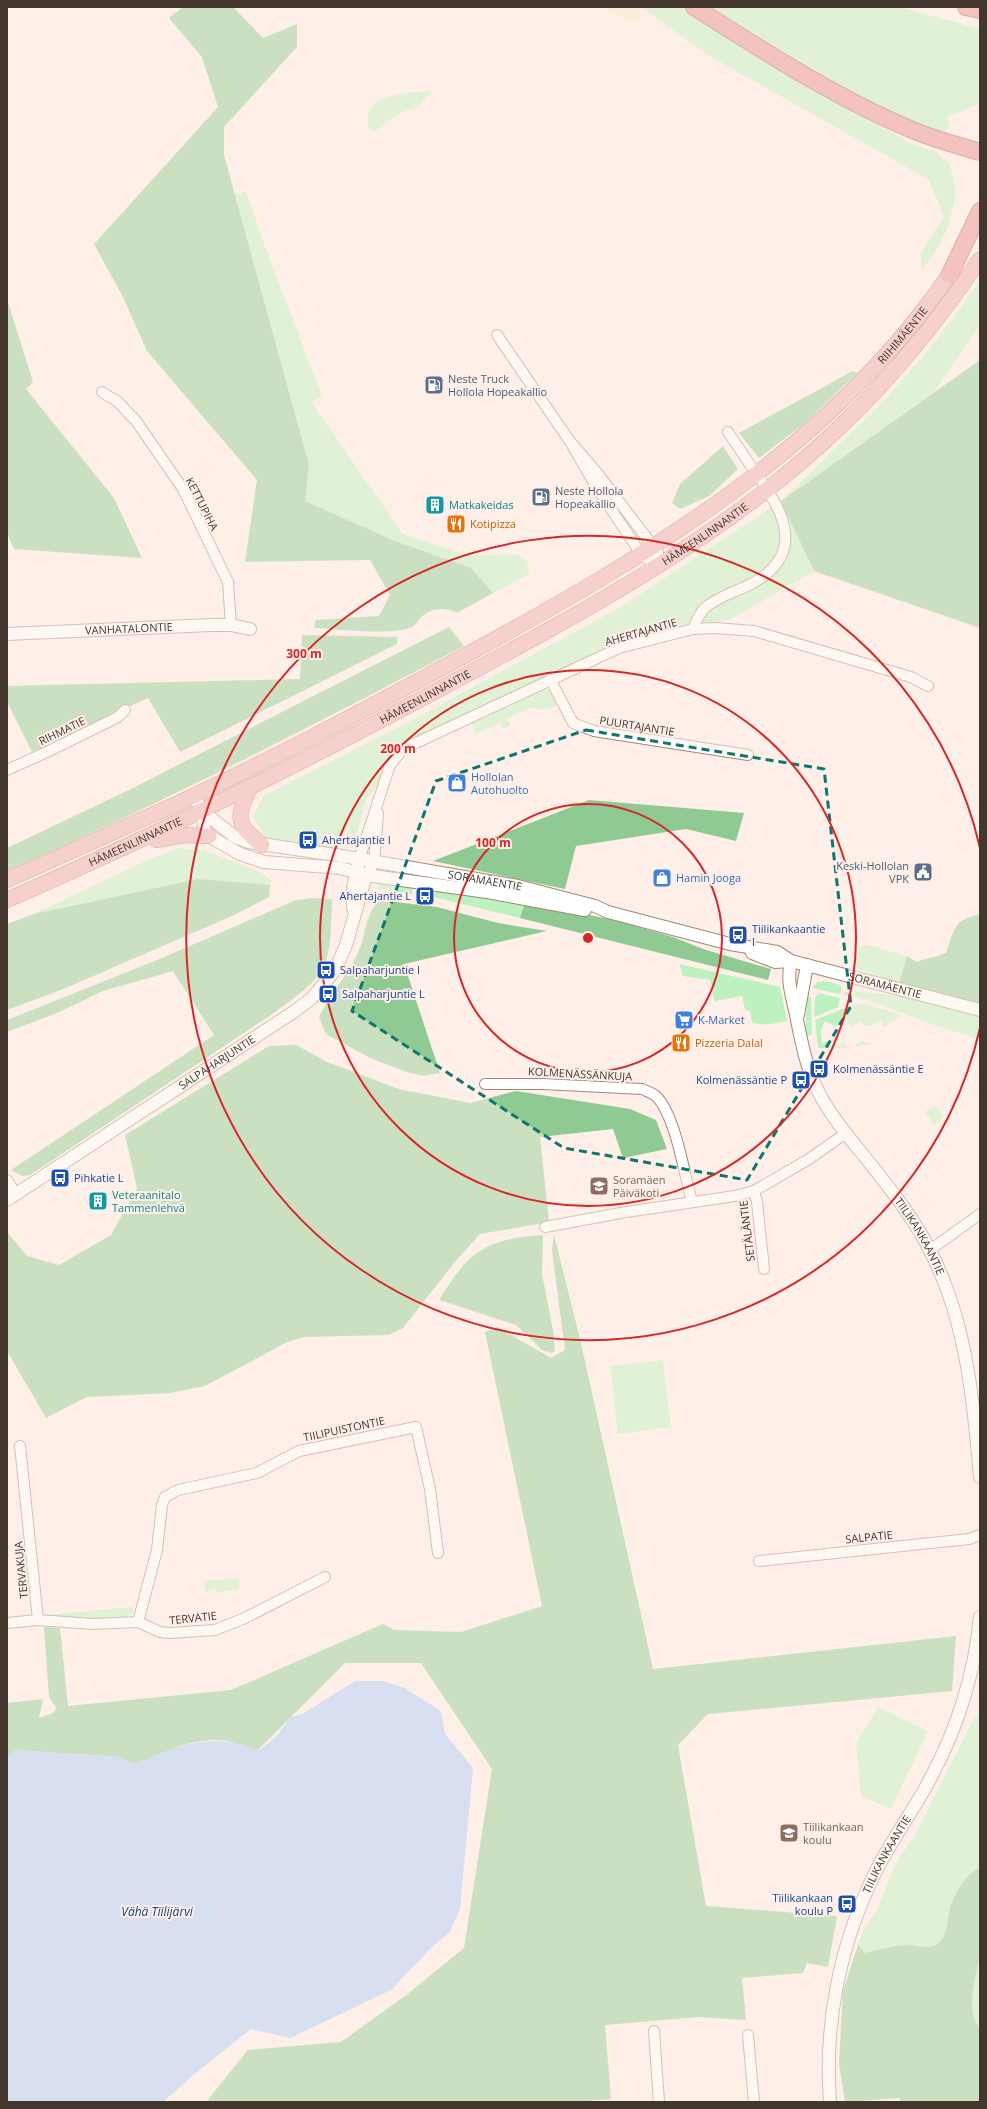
<svg xmlns="http://www.w3.org/2000/svg" width="987" height="2109" font-family="'Open Sans',sans-serif">
  <style>
    .green { fill: #bef1c0 }
    .forest { fill: #8fca92 }
    .sand { fill: #f4eac4 }
    .water { fill: #abcafc }
    .lines { fill: none; stroke-linecap: round; stroke-linejoin: round }
    .minor-casing { stroke: #a58674; stroke-width: 12 }
    .tertiary-casing { stroke: #a58674; stroke-width: 14 }
    .primary-casing { stroke: #ab5c5a; stroke-width: 16 }
    .trunk-casing { stroke: #ab5c5a; stroke-width: 18 }
    .minor { stroke: #fff; stroke-width: 10 }
    .tertiary { stroke: #fff; stroke-width: 12 }
    .primary { stroke: #eea9aa; stroke-width: 15 }
    .trunk { stroke: #e88c8e; stroke-width: 16 }
    .marked { fill: none; stroke: #0f766e; stroke-width: 3; stroke-dasharray: 8 5; stroke-linejoin: round }
    .ring { fill: none; stroke: #d62828; stroke-width: 2 }
    .labels { text-anchor: middle; stroke-width: 4; stroke-linejoin: round; paint-order: stroke }
    .street-label { font-size: 11px; fill: #43362e; stroke: #fef0e8 }
    .service-label { font-size: 11px; fill: #4e5e75; stroke: #fef0e8; text-anchor: start }
    .culture-label { font-size: 11px; fill: #0d838f; stroke: #fef0e8; text-anchor: start }
    .food-label { font-size: 11px; fill: #c56008; stroke: #fef0e8; text-anchor: start }
    .shop-label { font-size: 11px; fill: #366cbe; stroke: #fef0e8; text-anchor: start }
    .transit-label { font-size: 11px; fill: #164399; stroke: #fef0e8; text-anchor: start }
    .education-label { font-size: 11px; fill: #785e54; stroke: #fef0e8; text-anchor: start }
    .water-label { font-size: 12px; font-style: italic; fill: #133e85; stroke: #fef0e8 }
    .centre { fill: #d62828; stroke: #fef0e8; stroke-width: 2 }
    .ring-label { font-size: 12px; text-anchor: middle; font-weight: bold; fill: #d62828; stroke: #fef0e8; stroke-width: 4; stroke-linejoin: round; paint-order: stroke }
  </style>
  <rect width="100%" height="100%" fill="#fef0e8"/>
  <g class="green">
    <polygon points="641,7 682,7 909,143 936,152 950,164 956,194 948,227 938,248 921,271 921,252 944,216 929,180 708,55"/>
    <path d="M711 7H900L980 29V104L947 117 950 127 940 134C859 103 786 52 711 7Z"/>
    <path d="M432 91 418 107 397 114 374 132 369 129C358 94 408 93 432 91Z"/>
    <polygon points="246,191 264,244 322,396 311,402 403,534 464,554 517,555 527,561 529,574 493,593 471,568 395,541 305,501 309,465 235,195"/>
    <polygon points="980,282 980,325 934,392 781,501 814,571 731,619 610,645 403,749 365,802 356,838 353,844 346,842 349,826 329,854 271,846 253,817 263,796 399,727 621,607 781,501 883,402 925,354"/>
    <path d="M544 688 553 692 559 699C556 710 543 711 533 707L506 719 511 726 504 729 500 723 475 734 471 721Z"/>
    <polygon points="177,848 204,850 262,873 272,881 270,885 198,879 34,914 139,864"/>
    <polygon points="385,883 413,887 412,894 376,889 378,885"/>
    <polygon points="430,890 459,892 525,902 520,918 429,896"/>
    <polygon points="865,944 907,956 899,983 857,969 854,963 861,947"/>
    <path d="M679 964 780 987 787 1021C775 1023 764 1027 752 1022L750 1012 745 1009 742 996 714 1001 710 980 683 976Z"/>
    <polygon points="825,981 840,985 842,989 840,994 812,988 817,982"/>
    <polygon points="855,991 899,996 980,1016 980,1040 922,1021 878,1003 844,994 845,992 852,994"/>
    <polygon points="819,993 840,998 838,1007 814,1017 815,998"/>
    <polygon points="806,997 811,997 812,1035 806,1036"/>
    <path d="M858 1003 890 1011 901 1016 884 1027 881 1020 871 1026H865L861 1021 852 1026 844 1020C836 1029 834 1026 825 1021L821 1031 822 1044 826 1041 833 1047 843 1042 846 1046 851 1047 862 1041 873 1044 843 1048H818L815 1020Z"/>
    <polygon points="935,1105 944,1117 934,1125 925,1112"/>
    <polygon points="663,1360 671,1427 618,1434 610,1366"/>
    <polygon points="238,1578 239,1589 218,1593 214,1588 209,1591 205,1591 204,1581"/>
    <polygon points="131,1607 134,1610 133,1614 114,1622 48,1617 47,1615"/>
    <polygon points="878,1707 928,1731 891,1809 861,1796 856,1743"/>
    <path d="M980 1716V1868C968 1871 953 1895 950 1908 947 1920 948 1936 937 1944 928 1950 917 1945 907 1946 893 1946 879 1949 865 1953L858 1945 864 1928 878 1908 895 1864 914 1837 974 1718Z"/>
    <path d="M980 1953V2029C965 2008 974 1976 980 1953Z"/>
  </g>
  <g class="forest">
    <path d="M183 7H233L263 38 297 24V47L224 127V155L309 465 305 501 395 541 471 568 493 593 457 613C448 608 434 607 425 614 420 617 417 624 412 627 393 636 337 629 314 628L316 620 379 616 390 595 370 560 245 562 257 480 147 351 124 299 94 244 218 107 202 57 169 18Z"/>
    <polygon points="7,299 33,382 26,389 114,498 142,558 14,549 7,533"/>
    <polygon points="980,360 980,628 814,571 781,501"/>
    <polygon points="853,371 857,373 805,423 759,458 739,433"/>
    <polygon points="723,446 738,469 709,496 680,509 672,503 680,484"/>
    <path d="M449 627 464 646C314 725 163 803 7 871V848L127 791Z"/>
    <polygon points="302,635 397,637 397,644 180,752 148,698 32,752 7,702 7,686 300,679"/>
    <polygon points="589,800 744,813 736,841 686,829 576,846 565,889 433,861"/>
    <polygon points="198,879 270,885 269,897 232,916 61,990 7,1010 7,924 34,914"/>
    <path d="M313 898 332 899C331 921 333 960 317 977 304 992 287 1003 271 1015L30 1175 22 1176 11 1170 214 1035 173 971 103 991 57 1013 7 1032V1020L162 958 296 900Z"/>
    <path d="M379 900 437 907 498 923 547 931 404 964 440 1073 423 1076 407 1072 370 1058 326 1034 319 1017C332 991 353 970 362 942 366 927 368 911 379 900Z"/>
    <polygon points="525,902 614,920 673,937 703,949 771,969 768,980 520,918"/>
    <path d="M980 914V1003L899 983 907 956 917 962C927 957 936 958 946 953 955 929 952 921 980 914Z"/>
    <polygon points="296,1045 327,1062 399,1089 470,1103 516,1091 630,1109 656,1120 667,1149 623,1158 613,1129 540,1137 549,1222 480,1234 454,1263 403,1328 389,1335 304,1337 287,1342 205,1386 170,1393 87,1397 46,1418 7,1351 7,1232 27,1256 59,1265 111,1235 137,1188 125,1135 269,1046"/>
    <path d="M543 1235 542 1274 553 1330 555 1351 551 1353 542 1350 516 1325 439 1300C469 1251 485 1239 543 1235Z"/>
    <path d="M554 1235 581 1343 653 1669 956 1636 952 1691 708 1714 678 1745 706 1906 837 1916 828 1967 807 1963 803 1973 742 1978 746 2020 699 2017 605 2025 611 2099 571 2102H206L248 2050 341 2042 405 1996 464 1948 492 1769 421 1663H345L257 1751C249 1748 240 1744 231 1742 198 1734 164 1753 134 1765L119 1757 15 1750 7 1758V1703L43 1699 39 1718 51 1714 57 1709 49 1697 44 1627 60 1628 68 1706 231 1690 383 1624 394 1630 461 1632 542 1606 485 1332 497 1327 551 1358 565 1350 552 1251Z"/>
    <path d="M980 1868C980 1895 982 1924 980 1951 978 1977 963 2005 980 2029V2102H902L899 2098 845 2102 839 2063 843 1991 858 1945 865 1953C879 1949 893 1946 907 1945 917 1945 928 1950 937 1944 948 1936 947 1920 950 1908 953 1895 968 1871 980 1868Z"/>
  </g>
  <polygon class="sand" points="601,7 640,7 639,24"/>
  <path class="water" d="M355 1681H382L403 1687 441 1711 445 1734 473 1768 460 1909 450 1932 431 1948 391 1990 290 2038 251 2029 197 2072 163 2102H7V1758L15 1750 119 1757 134 1764C165 1752 195 1737 229 1742 239 1743 249 1748 258 1751L276 1737 290 1718 304 1713Z"/>
  <g class="lines">
    <g class="minor-casing">
      <g id="minor">
        <polyline points="497,335 569,440"/>
        <polyline points="102,392 118,402 136,421 183,489 228,582 231,625"/>
        <polyline points="728,432 751,466"/>
        <polygon points="569,440 598,474 653,546 658,553 660,564 647,559 641,554 597,488"/>
        <polyline points="761,480 763,483"/>
        <path d="M693 629C696 622 699 613 705 608 717 597 735 592 749 585 791 564 794 533 771 496"/>
        <polyline points="550,679 573,723 594,731 748,755"/>
        <polyline points="7,770 49,751 118,717 125,710"/>
        <polyline points="359,860 390,765 403,749 619,648 693,629 715,628 754,631 911,677 928,686"/>
        <polyline points="366,875 374,863 378,813"/>
        <path d="M485 1084H543L642 1089C646 1091 652 1093 656 1096 676 1116 684 1174 692 1202"/>
        <polyline points="7,1180 16,1194"/>
        <polyline points="754,1191 757,1202 764,1269"/>
        <polyline points="545,1227 626,1212 735,1196 754,1191 809,1159 846,1133"/>
        <polyline points="930,1250 980,1214"/>
        <polyline points="20,1446 38,1620"/>
        <polyline points="759,1561 969,1539 980,1535"/>
        <polyline points="138,1622 157,1550 162,1505 165,1497 178,1490 257,1473 299,1451 416,1427 430,1489 438,1553"/>
        <polyline points="7,1623 38,1620 93,1624 138,1622 160,1632 169,1633 215,1630 245,1618 325,1577"/>
        <polyline points="654,2031 659,2102"/>
        <polyline points="748,2035 754,2102"/>
      </g>
    </g>
    <g class="tertiary-casing">
      <g id="tertiary">
        <path id="s1" d="M7 634 211 625H231L250 629"/>
        <polyline points="194,795 202,811 204,829 209,836 240,854 264,862 340,868 366,875 487,892 585,910"/>
        <path id="s2" d="M202 811 235 837 248 842 342 856 518 886 595 906 608 912 730 944 777 952 791 961 980 1010"/>
        <polyline points="353,908 353,888 358,865"/>
        <polyline points="752,953 775,962 791,961"/>
        <path id="s3" d="M791 961C786 984 793 997 797 1020 802 1044 806 1066 817 1089 828 1112 844 1131 860 1151 888 1186 918 1222 936 1263 967 1329 974 1406 980 1477"/>
        <polyline points="798,1015 807,965"/>
        <path id="s4" d="M7 1200 295 1011 312 998 335 970 346 945 366 875"/>
        <path id="s5" d="M830 2102C824 2023 840 1944 875 1873 889 1845 907 1819 923 1792 954 1738 974 1680 980 1617"/>
      </g>
    </g>
    <g class="primary-casing">
      <g id="primary">
        <path d="M249 789C236 821 236 823 262 845"/>
        <polyline points="156,840 184,835 209,836"/>
        <path id="s6" d="M7 880C63 855 119 830 174 805 273 759 370 707 466 655 648 556 838 444 955 266"/>
        <path id="s7" d="M7 900C158 834 305 762 449 684 587 610 731 533 844 423 896 373 940 318 980 259"/>
      </g>
    </g>
    <g class="trunk-casing">
      <g id="trunk">
        <path d="M694 7C764 51 834 97 910 129 933 139 957 145 980 152"/>
        <polyline points="966,7 980,10"/>
        <polyline points="949,276 980,211"/>
      </g>
    </g>
    <use href="#minor" class="minor"/>
    <use href="#tertiary" class="tertiary"/>
    <use href="#primary" class="primary"/>
    <use href="#trunk" class="trunk"/>
  </g>
  <path d="M0 0H987V2109H0ZM586 730 824 769 851 1006 747 1180 564 1148 352 1011 436 781Z" fill="#fef0e8" fill-opacity=".55" fill-rule="evenodd"/>
  <path class="marked" d="M586 730 824 769 851 1006 747 1180 564 1148 352 1011 436 781Z"/>
  <g class="ring">
    <circle cx="588" cy="938" r="134"/>
    <circle cx="588" cy="938" r="268"/>
    <path d="M980 1028A402 402 0 1 1 980 848"/>
  </g>
  <defs>
    <g id="fuel-square" transform="scale(1)"><rect x="-9" y="-9" width="18" height="18" rx="4" fill="#5c6f8a" stroke="#fef0e8"/><path d="M-5.5-6h7V0h2V4h1.3V-2.5L3-4.5l.8-.8L6-3V5H2.5V1h-1V6h-7ZM-4.2-4.7v3.2H.2V-4.7Z" fill="#fff"/></g>
    <g id="building-square" transform="scale(1)"><rect x="-9" y="-9" width="18" height="18" rx="4" fill="#0f9aa8" stroke="#fef0e8"/><path d="M-4-6H4V6H1V3H-1V6H-4ZM-2.5-4.3h1.7v1.8h-1.7ZM.8-4.3h1.7v1.8H.8ZM-2.5-1h1.7V.8h-1.7ZM.8-1h1.7V.8H.8Z" fill="#fff"/></g>
    <g id="restaurant-square" transform="scale(1)"><rect x="-9" y="-9" width="18" height="18" rx="4" fill="#e8710a" stroke="#fef0e8"/><path d="M-5-6h1v4h1v-4h1v4h1v-4h1v5L-1.5 .5V6h-2V.5L-5-1ZM5-6V6H3V1.5H1.5Q1.5-4 5-6Z" fill="#fff"/></g>
    <g id="shop-square" transform="scale(1)"><rect x="-9" y="-9" width="18" height="18" rx="4" fill="#3f7fe0" stroke="#fef0e8"/><path d="M-5-2.5h2.3a2.7 3.5 0 0 1 5.4 0H5L5.5 6h-11ZM-1.5-2.5h3a1.5 2.3 0 0 0-3 0Z" fill="#fff"/></g>
    <g id="bus-square" transform="scale(1)"><rect x="-9" y="-9" width="18" height="18" rx="4" fill="#1a4fb4" stroke="#fef0e8"/><path d="M-5-6H5V4H4V6H2V4H-2V6H-4V4H-5ZM-3.5-4V0h7V-4ZM-3.5 1.2v1.5H-2V1.2ZM2 1.2v1.5H3.5V1.2Z" fill="#fff"/></g>
    <g id="civic-square" transform="scale(1)"><rect x="-9" y="-9" width="18" height="18" rx="4" fill="#5c6f8a" stroke="#fef0e8"/><path d="M-.6-6.5H3V-4.5H.6V-3L4-1V1h2V6H-6V1h2V-1L-.6-3ZM-1.2 2.5V6h2.4V2.5Z" fill="#fff"/></g>
    <g id="supermarket-square" transform="scale(1)"><rect x="-9" y="-9" width="18" height="18" rx="4" fill="#3f7fe0" stroke="#fef0e8"/><path d="M-6-5.5h2.5l.6 2H6L4.5 2H-2.5L-4.4-4H-6ZM-1.5 3.2a1.3 1.3 0 1 0 .1 0ZM3 3.2a1.3 1.3 0 1 0 .1 0Z" fill="#fff"/></g>
    <g id="school-square" transform="scale(1)"><rect x="-9" y="-9" width="18" height="18" rx="4" fill="#8d6e63" stroke="#fef0e8"/><path d="M0-5L7-2L0 1L-7-2ZM-4 1L0 2.5L4 1V4Q0 6-4 4Z" fill="#fff"/></g>
  </defs>
  <g fill-rule="evenodd">
    <use href="#fuel-square" x="434" y="385"/>
    <use href="#fuel-square" x="541" y="497"/>
    <use href="#building-square" x="435" y="505"/>
    <use href="#restaurant-square" x="456" y="524"/>
    <use href="#shop-square" x="457" y="783"/>
    <use href="#bus-square" x="308" y="840"/>
    <use href="#civic-square" x="923" y="872"/>
    <use href="#shop-square" x="662" y="878"/>
    <use href="#bus-square" x="425" y="896"/>
    <use href="#bus-square" x="738" y="935"/>
    <use href="#bus-square" x="326" y="970"/>
    <use href="#bus-square" x="328" y="994"/>
    <use href="#supermarket-square" x="684" y="1020"/>
    <use href="#restaurant-square" x="681" y="1043"/>
    <use href="#bus-square" x="819" y="1069"/>
    <use href="#bus-square" x="801" y="1080"/>
    <use href="#bus-square" x="60" y="1178"/>
    <use href="#school-square" x="599" y="1186"/>
    <use href="#building-square" x="98" y="1201"/>
    <use href="#school-square" x="789" y="1833"/>
    <use href="#bus-square" x="847" y="1904"/>
  </g>
  <g class="labels">
    <g class="street-label">
      <text dy="4" stroke="none"><textPath href="#s6" startOffset="1056">RIIHIMÄENTIE</textPath></text>
      <text transform="translate(202 504) rotate(63)" y="4">KETTUPIHA</text>
      <text dy="4" stroke="none"><textPath href="#s7" startOffset="789">HÄMEENLINNANTIE</textPath></text>
      <text dy="4" stroke="none"><textPath href="#s1" startOffset="122">VANHATALONTIE</textPath></text>
      <text transform="translate(641 632) rotate(-16)" y="4">AHERTAJANTIE</text>
      <text dy="4" stroke="none"><textPath href="#s7" startOffset="465">HÄMEENLINNANTIE</textPath></text>
      <text transform="translate(637 726) rotate(9)" y="4">PUURTAJANTIE</text>
      <text transform="translate(62 731) rotate(-26)" y="4">RIHMATIE</text>
      <text dy="4" stroke="none"><textPath href="#s7" startOffset="141">HÄMEENLINNANTIE</textPath></text>
      <text dy="4" stroke="none"><textPath href="#s2" startOffset="296">SORAMÄENTIE</textPath></text>
      <text dy="4" stroke="none"><textPath href="#s2" startOffset="711">SORAMÄENTIE</textPath></text>
      <text dy="4" stroke="none"><textPath href="#s4" startOffset="251">SALPAHARJUNTIE</textPath></text>
      <text transform="translate(580 1074) rotate(3)" y="4">KOLMENÄSSÄNKUJA</text>
      <text transform="translate(747 1231) rotate(-97)" y="4">SETÄLÄNTIE</text>
      <text dy="4" stroke="none"><textPath href="#s3" startOffset="312">TIILIKANKAANTIE</textPath></text>
      <text transform="translate(344 1429) rotate(-12)" y="4">TIILIPUISTONTIE</text>
      <text transform="translate(869 1537) rotate(-6)" y="4">SALPATIE</text>
      <text transform="translate(21 1570) rotate(-96)" y="4">TERVAKUJA</text>
      <text transform="translate(193 1618) rotate(-6)" y="4">TERVATIE</text>
      <text dy="4" stroke="none"><textPath href="#s5" startOffset="258">TIILIKANKAANTIE</textPath></text>
    </g>
    <g class="service-label">
      <text x="448" y="383">Neste Truck<tspan x="448" dy="13">Hollola Hopeakallio</tspan></text>
      <text x="555" y="495">Neste Hollola<tspan x="555" dy="13">Hopeakallio</tspan></text>
      <text x="909" y="870" text-anchor="end">Keski-Hollolan<tspan x="909" dy="13">VPK</tspan></text>
    </g>
    <g class="culture-label">
      <text x="449" y="509">Matkakeidas</text>
      <text x="112" y="1199">Veteraanitalo<tspan x="112" dy="13">Tammenlehvä</tspan></text>
    </g>
    <g class="food-label">
      <text x="470" y="528">Kotipizza</text>
      <text x="695" y="1047">Pizzeria Dalal</text>
    </g>
    <g class="shop-label">
      <text x="471" y="781">Hollolan<tspan x="471" dy="13">Autohuolto</tspan></text>
      <text x="676" y="882">Hamin Jooga</text>
      <text x="698" y="1024">K-Market</text>
    </g>
    <g class="transit-label">
      <text x="322" y="844">Ahertajantie I</text>
      <text x="411" y="900" text-anchor="end">Ahertajantie L</text>
      <text x="752" y="933">Tiilikankaantie<tspan x="752" dy="13">I</tspan></text>
      <text x="340" y="974">Salpaharjuntie I</text>
      <text x="342" y="998">Salpaharjuntie L</text>
      <text x="833" y="1073">Kolmenässäntie E</text>
      <text x="787" y="1084" text-anchor="end">Kolmenässäntie P</text>
      <text x="74" y="1182">Pihkatie L</text>
      <text x="833" y="1902" text-anchor="end">Tiilikankaan<tspan x="833" dy="13">koulu P</tspan></text>
    </g>
    <g class="education-label">
      <text x="613" y="1184">Soramäen<tspan x="613" dy="13">Päiväkoti</tspan></text>
      <text x="803" y="1831">Tiilikankaan<tspan x="803" dy="13">koulu</tspan></text>
    </g>
    <g class="water-label">
      <text x="157" y="1916">Vähä Tiilijärvi</text>
    </g>
  </g>
  <circle cx="588" cy="938" r="6" class="centre"/>
  <g class="ring-label">
    <text x="304" y="658">300 m</text>
    <text x="398" y="753">200 m</text>
    <text x="493" y="847">100 m</text>
  </g>
  <rect width="987" height="2109" fill="none" stroke="#43362e" stroke-width="16"/>
</svg>
